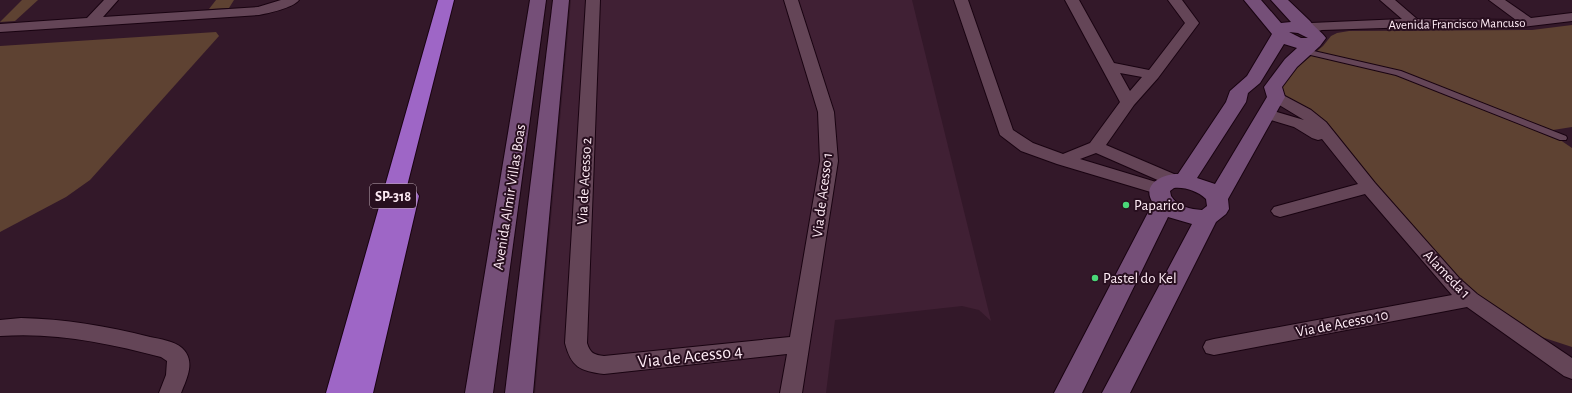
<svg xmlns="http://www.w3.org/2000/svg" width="1572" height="393" font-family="'Alegreya Sans',sans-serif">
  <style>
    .built { fill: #402034 }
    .green { fill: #5e4232 }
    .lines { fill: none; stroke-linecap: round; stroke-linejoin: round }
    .lane-casing { stroke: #190311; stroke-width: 2 }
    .street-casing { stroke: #190311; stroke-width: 2 }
    .secondary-casing { stroke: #190311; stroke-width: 2 }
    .highway-casing { stroke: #190311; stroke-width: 2 }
    .lane { fill: #644557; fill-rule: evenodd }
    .street { fill: #644557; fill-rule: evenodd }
    .secondary { fill: #754f78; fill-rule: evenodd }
    .highway { fill: #9e66c6; fill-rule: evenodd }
    .poi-dot { fill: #4ad778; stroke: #280f1f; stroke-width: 1.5 }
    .labels { text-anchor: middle; stroke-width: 4; stroke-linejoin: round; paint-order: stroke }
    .far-street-label { font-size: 13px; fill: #ffecf6; stroke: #280f1f }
    .shield { fill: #280f1f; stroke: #beaab6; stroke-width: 1 }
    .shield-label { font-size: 14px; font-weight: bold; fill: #ffecf6 }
    .street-label { font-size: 15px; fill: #ffecf6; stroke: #280f1f }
    .poi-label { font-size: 15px; fill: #ffecf6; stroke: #280f1f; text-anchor: start }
    .near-street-label { font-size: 18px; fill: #ffecf6; stroke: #280f1f }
  </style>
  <rect width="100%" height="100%" fill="#331829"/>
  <polygon class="built" points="571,0 912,0 991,321 979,310 962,306 835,320 826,393 535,393"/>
  <g class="green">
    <polygon points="22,0 38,0 15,21 0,22"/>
    <polygon points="216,0 234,0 229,8 209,9"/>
    <polygon points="1572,25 1572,127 1547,131 1572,148 1572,347 1523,331 1472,296 1327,129 1280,97 1279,91 1298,67 1323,46 1331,36 1337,33 1349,31 1532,30"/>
    <polygon points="216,32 219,36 90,180 66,197 0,232 0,46"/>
  </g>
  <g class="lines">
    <g class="lane-casing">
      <polygon id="lane" points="1302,49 1305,49 1401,71 1566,136 1567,138 1566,140 1560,140 1396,75 1302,53"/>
    </g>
    <g class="street-casing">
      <g id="street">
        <path d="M104 0H118L103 17 258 7 281 0H299C293 8 269 13 259 15L0 32V24L87 18Z"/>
        <path d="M586 0H600L587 343C590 353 594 355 604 356L790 337 820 161 818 112 784 0H798L834 112 838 161 802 393H780L787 354 604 374C580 371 571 367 565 343Z"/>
        <path d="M954 0H968L1013 130 1033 143 1063 154 1090 143 1120 102 1065 0H1079L1114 63 1149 70 1185 23 1168 0H1182L1199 23 1158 78 1134 105 1106 145 1181 177 1184 181 1181 185 1175 187 1169 185 1096 153 1080 159 1166 185 1169 189 1166 193 1160 195 1154 193 1057 164 1021 151 1000 135ZM1120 73 1142 77 1130 91Z"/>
        <polygon points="1380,0 1395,0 1417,19 1516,20 1489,0 1505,0 1531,18 1572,13 1572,21 1514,28 1414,27 1322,30 1306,34 1301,33 1299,30 1301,27 1311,23 1402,19"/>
        <polygon points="1276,92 1281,94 1311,110 1326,122 1375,183 1459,278 1477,294 1572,358 1572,379 1564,376 1467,307 1214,355 1206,353 1203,347 1206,341 1214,339 1452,295 1365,194 1280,217 1274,215 1271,211 1274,207 1358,184 1322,139 1318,140 1312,138 1294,127 1261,117 1259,114 1261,111 1267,109 1304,120 1271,100 1268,97 1271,94"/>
        <path d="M21 318C65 319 107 326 150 337 160 339 174 341 182 348 196 361 187 378 181 393H159L166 375 167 361 161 357C108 343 55 332 0 336V320Z"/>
      </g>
    </g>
    <g class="secondary-casing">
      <g id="secondary">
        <polygon points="530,0 546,0 493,393 465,393"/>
        <polygon points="553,0 569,0 533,393 505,393"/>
        <path d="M1244 0H1261L1281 23 1291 22 1271 0H1288L1310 21C1314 27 1321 31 1326 38L1320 46 1297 67 1282 87 1285 97 1228 199 1229 209 1226 214 1216 222 1130 393H1102L1192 224 1168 217 1082 393H1054L1153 203C1141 185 1161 174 1178 174L1226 102 1230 91 1247 76 1272 34ZM1289 32 1298 33 1308 38H1301ZM1284 44 1297 48 1285 59 1264 87 1267 97 1215 184 1197 178 1246 102 1248 93 1260 83ZM1174 188C1186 187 1197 191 1206 199L1207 206 1202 210C1190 209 1178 207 1171 196L1170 191Z"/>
      </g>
    </g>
    <g class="highway-casing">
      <polygon id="highway" points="438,0 454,0 406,190 416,191 419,196 373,393 326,393"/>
    </g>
    <use href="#lane" class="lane"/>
    <use href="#street" class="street"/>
    <use href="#secondary" class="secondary"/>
    <use href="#highway" class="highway"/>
  </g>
  <g class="poi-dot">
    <circle cx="1126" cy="205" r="4"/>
    <circle cx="1095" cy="278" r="4"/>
  </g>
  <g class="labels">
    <g class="far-street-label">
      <text transform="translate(1457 23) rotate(-1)" y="5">Avenida Francisco Mancuso</text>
    </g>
    <rect class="shield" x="370" y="184" width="46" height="24" rx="3"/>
    <g class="shield-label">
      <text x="393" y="201">SP-318</text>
    </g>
    <g class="street-label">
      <text transform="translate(584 181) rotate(-87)" y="5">Via de Acesso 2</text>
      <text transform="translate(822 195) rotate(-83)" y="5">Via de Acesso 1</text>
      <text transform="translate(509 197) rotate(-81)" y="5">Avenida Almir Villas Boas</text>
      <text transform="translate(1447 274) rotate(46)" y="5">Alameda 1</text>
      <text transform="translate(1342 323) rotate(-11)" y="5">Via de Acesso 10</text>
    </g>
    <g class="poi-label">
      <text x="1134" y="210">Paparico</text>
      <text x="1103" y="283">Pastel do Kel</text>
    </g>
    <g class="near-street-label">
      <text transform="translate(690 356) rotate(-6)" y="6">Via de Acesso 4</text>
    </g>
  </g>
</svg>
